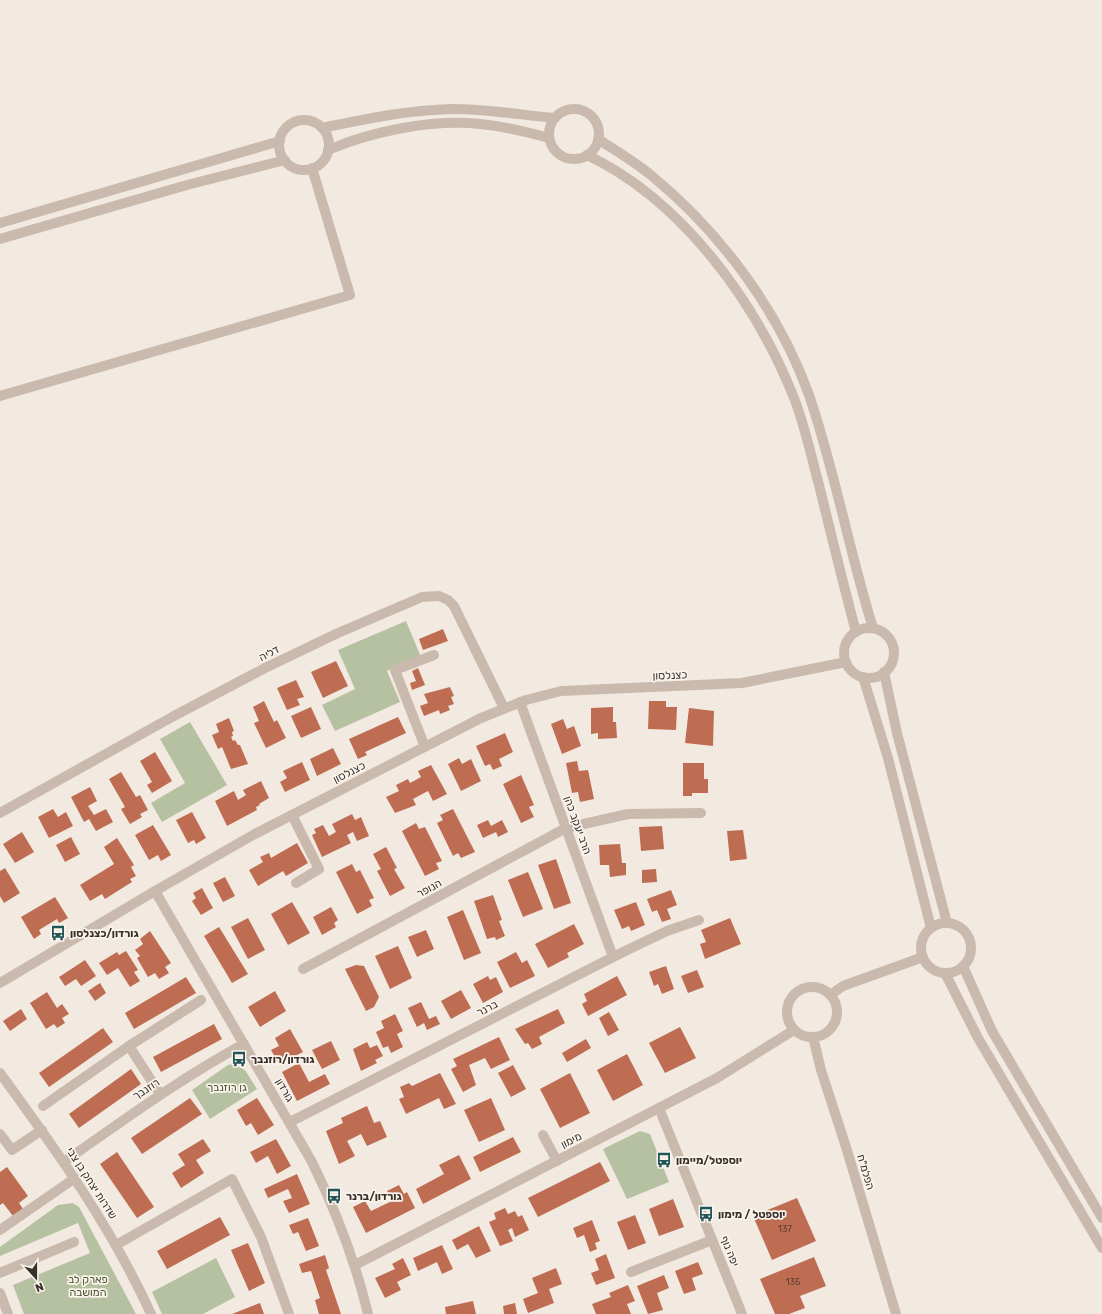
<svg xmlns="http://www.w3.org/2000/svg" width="1102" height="1314" font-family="Rubik,Heebo,sans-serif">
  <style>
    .green { fill: #b6c1a2 }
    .building { fill: #be6d53 }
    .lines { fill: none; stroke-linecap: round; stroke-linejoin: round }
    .minor { stroke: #cabaad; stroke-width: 10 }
    .labels { text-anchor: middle; stroke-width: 3.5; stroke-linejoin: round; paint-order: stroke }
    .number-label { font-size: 9px; fill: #5a3f35 }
    .street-label { font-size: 11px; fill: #39302b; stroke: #faf4ed }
    .poi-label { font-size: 11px; font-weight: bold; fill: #39302b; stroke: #faf4ed; text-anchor: start }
    .park-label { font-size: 11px; fill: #485631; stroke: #faf4ed }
  </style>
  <rect width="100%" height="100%" fill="#f2eae1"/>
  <g class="green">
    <polygon points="406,621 421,657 387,671 400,702 335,731 322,705 355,689 338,650"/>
    <polygon points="190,722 227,785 162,822 151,803 185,783 160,739"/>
    <polygon points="233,1064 245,1070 257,1089 210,1119 192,1090 228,1065"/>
    <polygon points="640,1131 650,1134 669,1182 627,1199 603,1149"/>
    <polygon points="73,1203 79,1207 136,1314 24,1314 13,1285 90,1253 78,1223 0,1256 0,1247 58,1205"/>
    <polygon points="216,1258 235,1297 203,1314 162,1314 152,1292"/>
  </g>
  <g class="building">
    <polygon points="443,629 448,641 423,650 419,639"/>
    <polygon points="336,661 348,686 323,698 311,672"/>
    <polygon points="418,668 425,685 412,690 410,683 416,681 412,671"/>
    <polygon points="296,680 304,697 297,699 300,705 287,710 277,688"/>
    <polygon points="450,687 454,696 451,697 454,704 448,706 450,710 440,714 439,710 424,716 420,706 428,703 424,694"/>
    <polygon points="264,701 274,722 277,720 286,738 266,748 254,723 259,721 253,707"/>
    <polygon points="649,701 666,701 666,707 677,707 676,730 648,729"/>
    <polygon points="311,707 321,729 301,738 291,716"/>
    <polygon points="613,707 613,722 616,722 617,738 598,739 598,733 591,734 591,708"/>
    <polygon points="689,708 714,711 713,746 685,743"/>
    <polygon points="398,717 406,733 365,752 367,755 358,759 349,739"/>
    <polygon points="229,718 234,731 232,732 233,736 231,737 233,741 235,740 238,745 240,745 248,764 231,769 222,747 218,749 212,735 219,732 216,724"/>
    <polygon points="563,719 567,729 574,726 581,746 562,754 551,724"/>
    <polygon points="505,733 513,752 499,759 502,766 493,770 490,764 485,766 476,746"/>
    <polygon points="333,748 341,764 317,776 310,759"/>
    <polygon points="155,752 172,781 152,793 147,785 152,782 140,761"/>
    <polygon points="459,758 462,764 471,759 481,781 461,791 448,764"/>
    <polygon points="577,761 579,771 588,770 594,799 580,802 578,792 572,793 566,763"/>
    <polygon points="302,762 310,780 285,792 280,782 287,778 283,771"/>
    <polygon points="683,763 704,763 704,779 708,779 708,793 692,793 692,796 683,796"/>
    <polygon points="431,765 447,794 433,801 428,791 413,799 416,805 395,813 386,797 399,791 396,785 408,779 410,783 421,777 418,771"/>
    <polygon points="121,772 136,797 140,795 148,810 140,814 142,817 130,824 121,809 125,807 109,779"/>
    <polygon points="521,775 534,805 529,807 534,817 521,823 503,784"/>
    <polygon points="261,781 269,798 259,804 260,805 256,807 257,810 227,826 215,801 234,791 238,800 246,795 243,790"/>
    <polygon points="90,787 97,801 88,806 94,815 106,809 113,822 96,831 89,819 84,822 71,797"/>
    <polygon points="53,809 58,817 66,812 73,826 49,838 38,817"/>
    <polygon points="453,809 475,852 461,858 458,853 453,856 437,823 443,820 440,815"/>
    <polygon points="192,812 206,838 196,844 194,840 188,843 176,820"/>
    <polygon points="352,814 355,820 361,817 369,836 357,841 353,832 347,835 351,843 322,857 312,835 316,833 314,829 323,825 329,836 336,832 332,824"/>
    <polygon points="488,820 491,826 502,820 508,832 498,837 496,832 483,838 477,825"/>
    <polygon points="416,823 419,829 425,827 442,861 436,863 439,869 425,876 402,831"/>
    <polygon points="153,825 171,855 161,861 158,855 149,860 135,835"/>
    <polygon points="662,826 664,849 641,851 639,827"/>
    <polygon points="743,830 747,859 730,861 727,831"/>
    <polygon points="22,832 34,852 15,863 3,844"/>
    <polygon points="71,837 80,854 65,862 56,845"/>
    <polygon points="117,838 134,865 131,867 136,876 130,879 132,882 105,899 102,894 90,901 80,885 114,864 104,847"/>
    <polygon points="297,843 308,863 286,876 283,871 258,886 249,870 263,862 260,857 269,853 271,858"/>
    <polygon points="620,844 622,863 626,863 626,875 610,877 609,865 600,865 599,845"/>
    <polygon points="386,847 397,868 394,869 405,888 390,896 377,871 381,869 373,854"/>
    <polygon points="556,859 571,903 554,909 538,865"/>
    <polygon points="352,864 356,872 360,870 374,898 369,900 372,906 357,914 336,872"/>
    <polygon points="5,868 20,893 4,903 0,896 0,871"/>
    <polygon points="656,869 657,882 642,883 642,870"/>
    <polygon points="528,872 543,909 523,917 508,880"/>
    <polygon points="225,877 235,896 223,902 213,883"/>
    <polygon points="202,888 213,908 201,915 192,901 196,898 193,893"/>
    <polygon points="671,890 677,905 667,909 671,919 662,922 657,910 652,912 647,899"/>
    <polygon points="493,895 502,920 499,921 505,936 496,940 495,937 487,939 474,901"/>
    <polygon points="55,897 68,918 59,923 57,919 39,930 41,934 34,939 21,917"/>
    <polygon points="292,902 310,933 288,945 271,914"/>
    <polygon points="636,902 645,925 631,931 629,926 622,929 614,910"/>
    <polygon points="331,907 338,920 334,923 336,927 322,935 313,917"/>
    <polygon points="463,910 481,953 464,960 447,917"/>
    <polygon points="248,918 265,950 248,959 231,927"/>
    <polygon points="730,918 741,944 705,959 700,944 706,942 701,930"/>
    <polygon points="574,924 584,944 567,953 569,957 548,968 535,944"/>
    <polygon points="219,927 248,974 232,983 204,936"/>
    <polygon points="426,930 434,949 417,957 408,937"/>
    <polygon points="150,931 171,963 165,967 169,973 159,979 155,973 148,977 137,958 140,956 135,950 143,944 140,939"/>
    <polygon points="398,946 412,978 390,989 375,956"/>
    <polygon points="126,951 138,970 134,972 140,981 130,987 118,968 107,975 99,963 117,952 119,955"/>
    <polygon points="516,952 522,963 527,960 535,976 510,988 497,962"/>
    <polygon points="85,960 96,976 81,986 76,979 65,986 59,977"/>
    <polygon points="356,965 364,966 379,997 374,1007 366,1011 345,969"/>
    <polygon points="666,966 674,989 662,994 658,984 654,986 649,972"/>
    <polygon points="697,970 704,987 688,993 681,976"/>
    <polygon points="488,976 490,980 496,977 503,992 483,1003 473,984"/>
    <polygon points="617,976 627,995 588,1016 582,1004 587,1001 584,994"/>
    <polygon points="186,977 196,993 134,1029 125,1013"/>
    <polygon points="100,983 106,993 95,1001 88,991"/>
    <polygon points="461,990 471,1008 451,1019 441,1001"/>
    <polygon points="275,991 286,1011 260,1027 248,1007"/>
    <polygon points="47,992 57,1008 62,1004 69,1014 62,1018 65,1023 57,1028 54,1024 46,1029 30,1003"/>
    <polygon points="421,1002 429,1019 436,1016 440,1024 427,1030 424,1023 417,1027 408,1008"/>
    <polygon points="21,1009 27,1019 10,1031 3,1021"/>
    <polygon points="558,1009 565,1023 539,1037 542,1044 532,1049 528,1043 525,1044 515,1029"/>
    <polygon points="609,1012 619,1030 608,1036 599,1018"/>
    <polygon points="395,1014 403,1031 397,1034 403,1047 391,1053 388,1046 383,1048 376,1032 384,1028 381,1021"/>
    <polygon points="214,1024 222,1039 161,1072 153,1057"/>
    <polygon points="680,1027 696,1058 665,1073 649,1043"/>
    <polygon points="103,1028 113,1042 49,1087 39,1073"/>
    <polygon points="290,1029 303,1052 279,1064 271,1050 279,1046 275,1038"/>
    <polygon points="499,1037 510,1060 491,1069 485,1058 469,1065 476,1085 463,1092 451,1069 457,1066 453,1059"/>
    <polygon points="586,1039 591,1048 567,1062 562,1053"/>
    <polygon points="331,1041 340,1060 322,1069 312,1050"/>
    <polygon points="367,1042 370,1048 377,1045 383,1056 375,1060 377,1063 361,1071 353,1049"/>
    <polygon points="627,1054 643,1085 613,1101 597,1070"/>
    <polygon points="299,1063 309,1082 325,1074 330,1084 297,1101 282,1072"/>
    <polygon points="513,1065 526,1089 511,1097 498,1073"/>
    <polygon points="131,1069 141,1084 79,1128 69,1114"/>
    <polygon points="440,1073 456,1104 444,1109 439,1098 406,1114 399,1099 404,1097 400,1087 409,1083 412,1086"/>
    <polygon points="570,1073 590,1113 560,1128 540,1089"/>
    <polygon points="190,1098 202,1114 142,1154 131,1138"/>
    <polygon points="257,1098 274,1125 258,1135 251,1123 246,1126 237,1110"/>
    <polygon points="491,1098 505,1130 479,1142 464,1110"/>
    <polygon points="367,1106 374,1123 380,1121 387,1137 367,1146 361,1134 347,1141 355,1156 339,1164 326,1131 343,1123 341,1118"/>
    <polygon points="513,1137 521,1152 480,1172 473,1157"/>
    <polygon points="203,1139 211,1151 196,1160 204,1173 181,1188 172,1173 185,1165 178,1154"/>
    <polygon points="276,1139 291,1166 277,1174 268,1156 256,1163 250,1152"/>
    <polygon points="117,1152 154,1207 137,1218 100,1164"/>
    <polygon points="459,1155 471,1179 423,1204 416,1189 444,1174 439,1165"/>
    <polygon points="600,1162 610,1181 538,1217 528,1198"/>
    <polygon points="7,1167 28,1196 19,1203 23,1209 13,1216 3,1203 0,1205 0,1172"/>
    <polygon points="297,1174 310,1204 289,1213 283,1201 292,1198 288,1189 268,1198 264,1189"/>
    <polygon points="399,1185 404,1194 407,1192 415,1208 366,1233 353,1207 365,1201 371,1211 392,1201 387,1191"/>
    <polygon points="797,1198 816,1241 772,1260 753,1216"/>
    <polygon points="673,1199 684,1227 659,1236 649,1209"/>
    <polygon points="505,1208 508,1214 515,1211 518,1217 522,1215 529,1230 515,1237 512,1228 508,1230 513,1241 500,1246 489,1222 496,1219 494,1213"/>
    <polygon points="635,1215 646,1243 628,1250 617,1222"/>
    <polygon points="220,1217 230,1235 167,1269 157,1251"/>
    <polygon points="308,1218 319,1246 306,1251 298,1232 293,1234 289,1225"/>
    <polygon points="592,1220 600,1241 595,1243 597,1249 590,1252 584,1235 577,1238 573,1228"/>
    <polygon points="479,1226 491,1251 476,1258 468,1244 457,1250 452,1240"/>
    <polygon points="248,1243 265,1283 249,1291 231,1250"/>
    <polygon points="442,1245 453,1269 442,1274 437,1262 418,1271 413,1258"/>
    <polygon points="606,1254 615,1278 596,1285 591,1273 599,1270 595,1259"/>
    <polygon points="325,1255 329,1268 326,1270 341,1314 319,1314 315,1300 320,1298 311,1271 302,1273 299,1264"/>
    <polygon points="814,1257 826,1286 800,1296 805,1308 789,1314 775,1314 760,1279"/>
    <polygon points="403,1258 411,1275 397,1282 401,1290 385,1298 375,1278 395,1269 392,1264"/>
    <polygon points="698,1262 703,1274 692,1278 696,1290 684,1294 675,1271"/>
    <polygon points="556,1268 562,1284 549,1289 554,1303 528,1313 523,1299 538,1293 532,1278"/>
    <polygon points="664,1275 669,1288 657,1293 663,1310 648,1314 637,1286"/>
    <polygon points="628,1285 635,1301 627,1304 631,1314 596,1314 592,1304 611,1297 609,1293"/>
    <polygon points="473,1301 476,1314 446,1314 445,1307"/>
    <polygon points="260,1303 264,1314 232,1314"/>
    <polygon points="515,1303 517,1314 504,1314 503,1306"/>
  </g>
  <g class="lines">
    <g class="minor">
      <circle cx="574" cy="134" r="25"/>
      <circle cx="304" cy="145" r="25"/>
      <path d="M322 128C365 119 408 110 452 109 487 109 521 115 555 118"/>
      <path d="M598 139C616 151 635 162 652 176 721 233 779 311 809 395 835 471 849 551 873 628"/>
      <path d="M328 150C372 131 433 119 480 124 503 126 527 132 549 138"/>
      <path d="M587 155C682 200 756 302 794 398 805 426 811 456 819 485 831 534 843 583 856 632"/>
      <polyline points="0,223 280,141"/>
      <polyline points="0,239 187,185 285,160"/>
      <polyline points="0,396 350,295 312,168"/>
      <circle cx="869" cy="653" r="25"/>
      <polyline points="884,672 897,733 947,923"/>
      <polyline points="863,677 888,758 931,928"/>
      <polyline points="520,702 613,957"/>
      <polyline points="425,747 395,670 434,655"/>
      <polyline points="0,813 172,717 265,668 338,633 422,597 439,596 448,600 454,606 504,708"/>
      <polyline points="292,815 319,869 296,883"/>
      <path d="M155 891 312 1162C336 1211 355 1260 368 1314"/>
      <circle cx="946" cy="948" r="25"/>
      <polyline points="963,966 992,1031 1102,1218"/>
      <polyline points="303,969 566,828 628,814 701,813"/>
      <polyline points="945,973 978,1038 1102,1248"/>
      <polyline points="0,983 155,891 253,835 481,718 526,700 561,691 742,683 846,662"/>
      <circle cx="812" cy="1012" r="25"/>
      <polyline points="830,995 843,986 923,957"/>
      <polyline points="813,1037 821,1070 846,1147 896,1314"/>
      <polyline points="129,1046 160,1094"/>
      <path d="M0 1073C56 1150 111 1226 151 1314"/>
      <polyline points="43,1106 129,1046 201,1000"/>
      <polyline points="659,1108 742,1314"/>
      <polyline points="290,1122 621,953 667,931 699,920"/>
      <polyline points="0,1134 12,1150 42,1130"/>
      <polyline points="543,1135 557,1161"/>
      <path d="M65 1161C124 1120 181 1078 244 1044"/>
      <polyline points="0,1230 75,1178"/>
      <polyline points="116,1245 232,1179 261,1237 289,1314"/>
      <polyline points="355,1265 717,1078 794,1030"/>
      <polyline points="631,1272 712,1240"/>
      <polyline points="0,1273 74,1242"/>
      <polyline points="0,1293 8,1314"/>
    </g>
  </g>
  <defs>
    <g id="bus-bare" transform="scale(1.2)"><path d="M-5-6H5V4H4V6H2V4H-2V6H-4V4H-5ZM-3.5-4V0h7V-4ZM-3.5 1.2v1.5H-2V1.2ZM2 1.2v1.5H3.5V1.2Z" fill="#235458" stroke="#faf4ed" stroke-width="2.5" paint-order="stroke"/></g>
  </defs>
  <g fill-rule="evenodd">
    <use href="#bus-bare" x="58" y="933"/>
    <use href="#bus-bare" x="239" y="1059"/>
    <use href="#bus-bare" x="664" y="1160"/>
    <use href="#bus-bare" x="334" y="1196"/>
    <use href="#bus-bare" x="706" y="1214"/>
  </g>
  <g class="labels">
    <g class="number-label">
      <text x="785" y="1232">137</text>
      <text x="793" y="1285">135</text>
    </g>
    <g class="street-label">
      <text transform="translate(269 653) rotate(-27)" y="4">דליה</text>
      <text transform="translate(670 675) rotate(-2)" y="4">כצנלסון</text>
      <text transform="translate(349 772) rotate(-27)" y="4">כצנלסון</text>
      <text transform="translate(578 825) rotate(70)" y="4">הרב יעקב כהן</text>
      <text transform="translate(429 888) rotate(-28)" y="4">הנופר</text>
      <text transform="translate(487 1008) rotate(-27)" y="4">ברנר</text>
      <text transform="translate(146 1089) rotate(-33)" y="4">רוזנבך</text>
      <text transform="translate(285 1090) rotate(60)" y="4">גורדון</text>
      <text transform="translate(571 1140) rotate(-27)" y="4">מימון</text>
      <text transform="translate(866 1172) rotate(73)" y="4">הפלמ"ח</text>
      <text transform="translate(92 1183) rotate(57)" y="4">שדרות יצחק בן צבי</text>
      <text transform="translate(730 1251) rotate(68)" y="4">יפה נוף</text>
    </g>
    <g class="poi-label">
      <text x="70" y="937">גורדון/כצנלסון</text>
      <text x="251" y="1063">גורדון/רוזנבך</text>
      <text x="676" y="1164">יוספטל/מיימון</text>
      <text x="346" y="1200">גורדון/ברנר</text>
      <text x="718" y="1218">יוספטל / מימון</text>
    </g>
    <g class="park-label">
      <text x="227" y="1091">גן רוזנבך</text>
      <text x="88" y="1283">פארק לב<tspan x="88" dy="13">המושבה</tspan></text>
    </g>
  </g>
  <g transform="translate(36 1278) rotate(159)" stroke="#faf4ed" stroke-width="3" paint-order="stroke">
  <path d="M0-3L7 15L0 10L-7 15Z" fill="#39302b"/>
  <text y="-6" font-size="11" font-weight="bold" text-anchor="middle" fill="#39302b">N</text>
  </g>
</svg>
